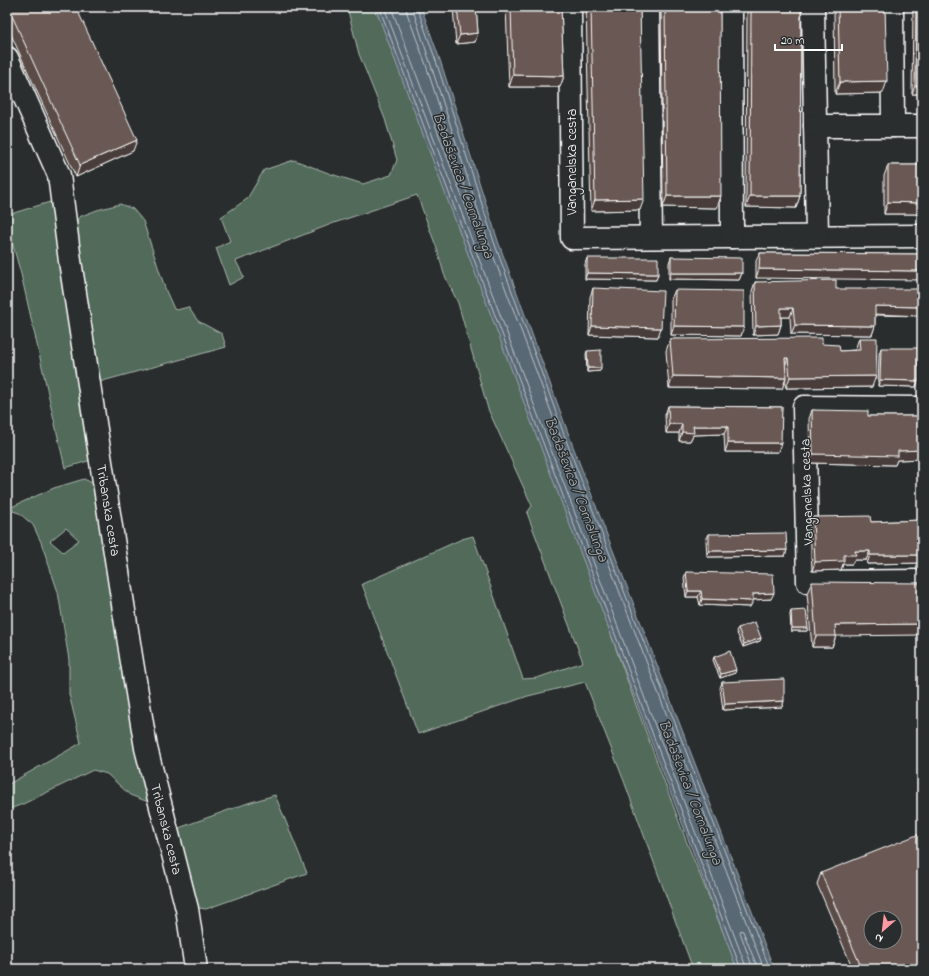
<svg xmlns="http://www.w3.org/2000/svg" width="929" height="976" font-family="'Indie Flower',sans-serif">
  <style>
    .green { fill: #516b5a; stroke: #a8b5ac; fill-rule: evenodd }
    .water { fill: #596875; stroke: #9ba4ac }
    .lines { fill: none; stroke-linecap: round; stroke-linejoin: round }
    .shore { stroke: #bdc3c8; stroke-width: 1 }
    .street-casing { stroke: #fff; stroke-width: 25 }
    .street { stroke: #2a2d2e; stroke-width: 22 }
    .wall { fill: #5a4c47; stroke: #fff }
    .shaded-wall { fill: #4a3e3a; stroke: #fff }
    .building { fill: #695853; stroke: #fff; fill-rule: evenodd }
    .labels { text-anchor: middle; stroke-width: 3; stroke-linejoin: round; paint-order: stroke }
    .street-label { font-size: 14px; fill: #fff; stroke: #2a2d2e }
    .water-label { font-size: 15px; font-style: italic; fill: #acb4ba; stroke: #2a2d2e }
  </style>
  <rect width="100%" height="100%" fill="#2a2d2e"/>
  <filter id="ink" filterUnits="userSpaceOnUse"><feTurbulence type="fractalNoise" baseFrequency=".025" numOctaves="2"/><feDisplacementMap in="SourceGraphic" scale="8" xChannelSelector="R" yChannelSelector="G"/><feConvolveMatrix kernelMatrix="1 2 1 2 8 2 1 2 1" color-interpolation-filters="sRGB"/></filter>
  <g filter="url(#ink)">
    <g class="green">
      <polygon points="347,7 386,7 587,567 637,708 687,843 738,969 693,969 624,781 585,682 528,696 418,734 362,584 462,539 473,536 523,679 537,678 583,662 527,513 532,506 488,409 458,303 444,274 437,249 417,195 334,223 236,261 244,277 229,285 216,248 230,241 221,217 247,199 264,170 294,160 331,174 363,184 391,175 397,160 385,119 359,54"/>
      <polygon points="50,202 57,235 91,460 65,468 21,274 7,224 7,215"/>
      <polygon points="120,204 133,209 143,221 166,291 174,309 177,310 188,307 198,321 222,334 226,347 99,382 74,227 79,217 97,210"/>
      <path d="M84 479 96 485 151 803 130 795 107 774 93 770 23 804 7 810V785L81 743 69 694V660L58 592 41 542 33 525 19 513 7 509 54 488ZM66 528 79 540 63 552 50 541Z"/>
      <polygon points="275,795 307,873 206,909 199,908 176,840 176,829 248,803"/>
    </g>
    <polygon class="water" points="375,7 421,7 440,60 498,241 574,449 774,969 737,969"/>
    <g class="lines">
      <g class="shore">
        <polyline points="379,7 741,969"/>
        <polyline points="384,7 745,964 746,969"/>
        <polyline points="391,7 473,226 476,227 477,224 426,65 407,13 406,7"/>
        <polyline points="412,7 489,244 566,452 764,969"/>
        <polyline points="417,7 436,61 494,242 570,451 770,969"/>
        <polyline points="752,969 751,963 740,932 741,930 743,931 758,969"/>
      </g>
      <g class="street-casing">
        <g id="street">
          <polyline points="570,7 572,238 922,236"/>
          <polyline points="648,7 651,237"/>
          <polyline points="731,7 732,237"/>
          <polyline points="813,7 817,236"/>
          <polyline points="892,7 893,126"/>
          <polyline points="7,58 59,175 70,261 131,656 146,748 187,909 196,969"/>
          <polyline points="815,126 922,126"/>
          <polyline points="922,408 804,407 808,582 922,581"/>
        </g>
      </g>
      <use href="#street" class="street"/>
    </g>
    <g class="wall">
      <polygon points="7,7 76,7 133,151 76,177 7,26"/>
      <polygon points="453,7 476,7 478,33 475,42 456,44"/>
      <polygon points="506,7 561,7 564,76 560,87 509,87"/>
      <polygon points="586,7 640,7 640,210 591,211"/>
      <polygon points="661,7 720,7 717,208 663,207"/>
      <polygon points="747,7 801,7 800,196 796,208 746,207"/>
      <polygon points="834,7 885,7 883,93 835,94"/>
      <polygon points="913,7 922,7 922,94 912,94"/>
      <polygon points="888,165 922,165 922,214 884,214 884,176"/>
      <polygon points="760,253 922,254 756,278 756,261"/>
      <polygon points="671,257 742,273 739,280 669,279 669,263"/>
      <polygon points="587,258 658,274 656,280 585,279 585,264"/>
      <polygon points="755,282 836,289 922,316 875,315 875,326 872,335 791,334 790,317 781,317 781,325 778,334 753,335 752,291"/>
      <polygon points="593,288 658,337 589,335 590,297"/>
      <polygon points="675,290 744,327 741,336 671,335 671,299"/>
      <polygon points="859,338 872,387 786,388 785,381 782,389 669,388 666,351 670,339 822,344 840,351 855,350"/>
      <polygon points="881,348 918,381 916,387 878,386 879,354"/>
      <polygon points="587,351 600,371 587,372 586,354"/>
      <polygon points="668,406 782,407 778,452 725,452 724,434 693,435 690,441 679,441 679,433 666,433 665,415"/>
      <polygon points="812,410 868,416 922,416 922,459 897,460 895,465 810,463 809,419"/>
      <polygon points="813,517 871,522 922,520 922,519 922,568 920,568 921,563 867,564 866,560 854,560 852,564 843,564 841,570 812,571 810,526"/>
      <polygon points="709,534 787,550 785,556 707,557 706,540"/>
      <polygon points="686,572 771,599 753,600 750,607 700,605 698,597 686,597 684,578"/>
      <polygon points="812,582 836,636 832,647 812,647 807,593"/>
      <polygon points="791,611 808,628 807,631 791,631 790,614"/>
      <polygon points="738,628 761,638 760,641 743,647 736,631"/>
      <polygon points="714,657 735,673 720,678 713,660"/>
      <polygon points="722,682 784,701 782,707 723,710 720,688"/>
      <polygon points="821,873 922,969 853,969 817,884"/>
    </g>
    <g class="shaded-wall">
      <polygon points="478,33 475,42 456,44 460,35"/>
      <polygon points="513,75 564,76 560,87 509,87"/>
      <polygon points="887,81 883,93 835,94 840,82"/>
      <polygon points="915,86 922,86 922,94 912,94"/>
      <polygon points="137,140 133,151 76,177 80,165"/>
      <polygon points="667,196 721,196 717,208 663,207"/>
      <polygon points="750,196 800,196 796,208 746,207"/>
      <polygon points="644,199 640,210 591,211 595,200"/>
      <polygon points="888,202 922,203 922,214 884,214"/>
      <polygon points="759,269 922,271 922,280 756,278"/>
      <polygon points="587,273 658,274 656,280 585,279"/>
      <polygon points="671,273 742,273 739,280 669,279"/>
      <polygon points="875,306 922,307 922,316 872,314"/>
      <polygon points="781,308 793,308 790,317 778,317"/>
      <polygon points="781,325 778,334 753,335 756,326"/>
      <polygon points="795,325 875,326 872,335 791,334"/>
      <polygon points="592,326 661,328 658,337 589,335"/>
      <polygon points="674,326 744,327 741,336 671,335"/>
      <polygon points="785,358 788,358 784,369"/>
      <polygon points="588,368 601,368 600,371 587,372"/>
      <polygon points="673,376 786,378 782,389 669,388"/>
      <polygon points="876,376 872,387 786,388 790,377"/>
      <polygon points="880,380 918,381 916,387 878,386"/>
      <polygon points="669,424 682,424 679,433 666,433"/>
      <polygon points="693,426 728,426 724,434 693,435 690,441 679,441 682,432"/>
      <polygon points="728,443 781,443 778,452 725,452"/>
      <polygon points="922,450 922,459 897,460 895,465 810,463 813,454"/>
      <polygon points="787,550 785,556 707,557 709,551"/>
      <polygon points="855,551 870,551 866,560 854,560 852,564 843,564 841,570 812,571 815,562 844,555"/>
      <polygon points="870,555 922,555 922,559 921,563 867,564"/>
      <polygon points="922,562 922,568 920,568"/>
      <polygon points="688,591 701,591 698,597 686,597"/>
      <polygon points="774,593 771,599 750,600 753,594"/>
      <polygon points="702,599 753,601 750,607 700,605"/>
      <polygon points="922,624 922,635 836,636 832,647 812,647 816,636 835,625"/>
      <polygon points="792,628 808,628 807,631 791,631"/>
      <polygon points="761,638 760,641 743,647 744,644"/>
      <polygon points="736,670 735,673 720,678 721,674"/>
      <polygon points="784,701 782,707 723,710 725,704"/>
    </g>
    <g class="building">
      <polygon points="8,7 76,7 137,140 80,165"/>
      <polygon points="457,7 476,7 478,33 460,35"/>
      <polygon points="511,7 561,7 564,76 513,75"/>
      <polygon points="591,7 640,7 644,199 595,200"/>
      <polygon points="665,7 720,7 721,196 667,196"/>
      <polygon points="751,7 801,7 800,196 750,196"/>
      <polygon points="838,7 885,7 887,81 840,82"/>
      <polygon points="916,7 922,7 922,86 915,86"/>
      <polygon points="888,165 922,165 922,203 888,202"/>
      <polygon points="760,253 922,254 922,271 759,269"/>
      <polygon points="671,257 742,258 742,273 671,273"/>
      <polygon points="587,258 658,258 658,274 587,273"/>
      <polygon points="836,280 836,289 922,289 922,307 875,306 875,326 795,325 793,308 781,308 781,325 756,326 755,282"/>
      <polygon points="593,288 663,291 661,328 592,326"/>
      <polygon points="675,290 744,291 744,327 674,326"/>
      <polygon points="822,338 822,344 839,345 840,351 860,350 859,338 877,338 876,376 790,377 788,358 785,358 786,378 673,376 670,339"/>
      <polygon points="881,348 918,348 918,381 880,380"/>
      <polygon points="601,350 601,368 588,368 587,351"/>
      <polygon points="668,406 782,407 781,443 728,443 728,426 693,426 694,433 682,432 682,424 669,424"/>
      <polygon points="812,410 868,411 868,416 922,416 922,450 898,451 898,456 813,454"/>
      <polygon points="870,516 871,522 922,520 922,555 870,555 870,551 855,551 856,555 844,555 844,561 815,562 813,517"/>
      <polygon points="786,533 787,550 709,551 709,534"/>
      <polygon points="686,572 773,574 774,593 753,594 753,601 702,599 701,591 688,591"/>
      <polygon points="812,582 922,583 922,624 835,625 836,636 816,636"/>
      <polygon points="806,610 808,628 792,628 791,611"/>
      <polygon points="755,622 761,638 744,644 738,628"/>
      <polygon points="730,651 736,670 721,674 714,657"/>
      <polygon points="784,679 784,701 725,704 722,682"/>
      <path d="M922 833V969H862L821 873ZM871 918H895V942H871Z"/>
    </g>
  </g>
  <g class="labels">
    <g class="street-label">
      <text transform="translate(571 162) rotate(-90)" y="5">Vanganelska cesta</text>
      <text transform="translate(806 492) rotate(-92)" y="5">Vanganelska cesta</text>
      <text transform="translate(109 510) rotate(81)" y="5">Tribanska cesta</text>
      <text transform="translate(167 829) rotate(76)" y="5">Tribanska cesta</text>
    </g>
    <g class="water-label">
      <text transform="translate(464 185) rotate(70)" y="5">Badaševica / Cornalunga</text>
      <text transform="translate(577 489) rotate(69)" y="5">Badaševica / Cornalunga</text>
      <text transform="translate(691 792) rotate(69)" y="5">Badaševica / Cornalunga</text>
    </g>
  </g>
  <rect width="929" height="976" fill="none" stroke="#2a2d2e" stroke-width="24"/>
  <rect x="12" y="12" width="905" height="952" fill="none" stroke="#fff" stroke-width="1.5" filter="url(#ink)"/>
  <g transform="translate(883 930) rotate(208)"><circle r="19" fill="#2a2d2e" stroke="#7f8182"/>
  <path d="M0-3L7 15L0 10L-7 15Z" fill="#ff9aa2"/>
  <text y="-6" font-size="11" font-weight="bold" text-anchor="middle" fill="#ffffff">N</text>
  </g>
  <path d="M775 44v6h67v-6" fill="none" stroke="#ffffff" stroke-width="2"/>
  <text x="781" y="44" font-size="12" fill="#ffffff" stroke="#2a2d2e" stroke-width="3" paint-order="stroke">20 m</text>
</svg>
